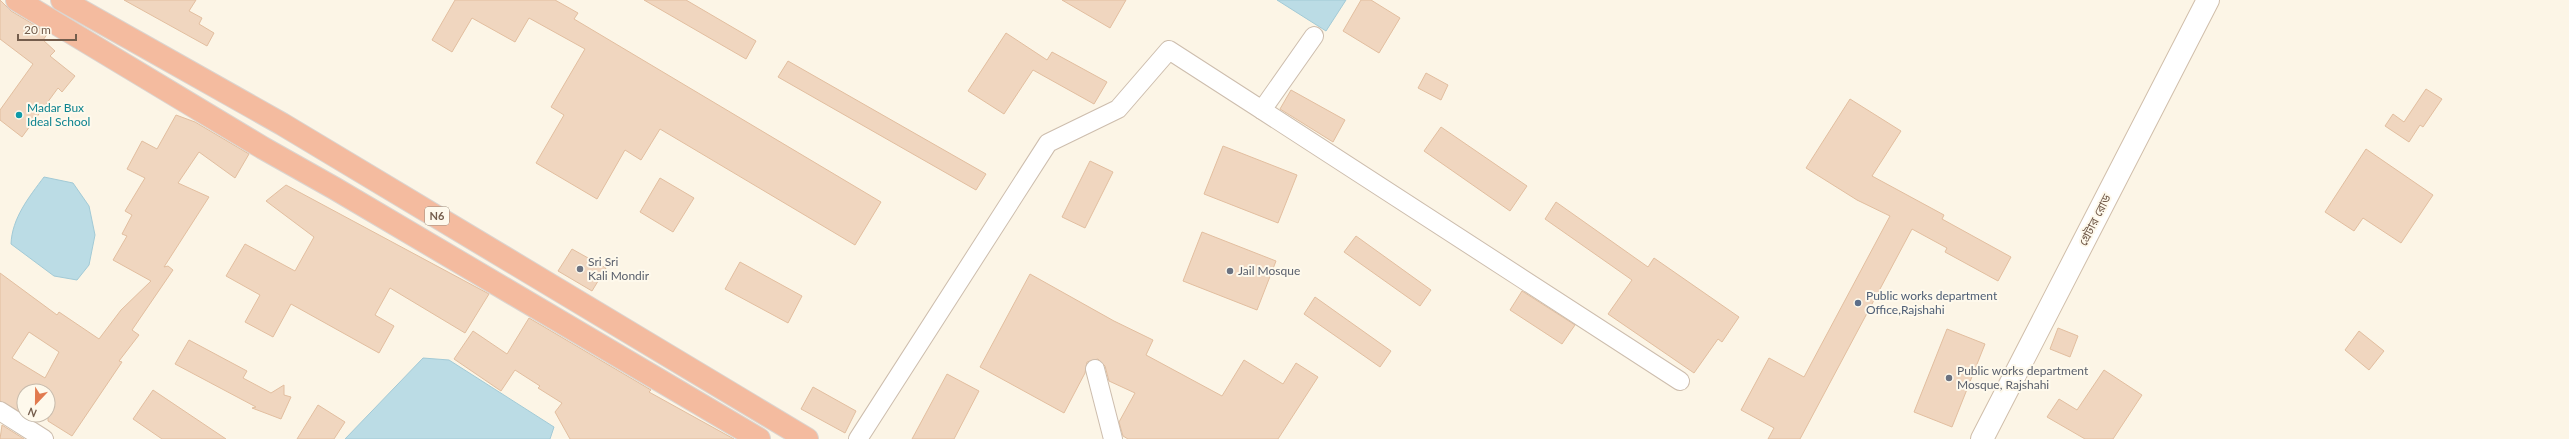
<svg xmlns="http://www.w3.org/2000/svg" width="2569" height="439" font-family="Lato,'Noto Sans Bengali',sans-serif">
  <style>
    .water { fill: #bbdce5; stroke: #a2cad6 }
    .building { fill: #f0d6bf; stroke: #e2be9f; fill-rule: evenodd }
    .lines { fill: none; stroke-linecap: round; stroke-linejoin: round }
    .street-casing { stroke: #cdbdad; stroke-width: 20 }
    .secondary-casing { stroke: #d0beaa; stroke-width: 24 }
    .highway-casing { stroke: #dbd5d0; stroke-width: 24 }
    .street { stroke: #fff; stroke-width: 18 }
    .secondary { stroke: #fff; stroke-width: 22 }
    .highway { stroke: #f4bb9f; stroke-width: 22 }
    .culture-dot { fill: #0f9aa8; stroke: #fef9ec; stroke-width: 1.5 }
    .worship-dot { fill: #6b7280; stroke: #fef9ec; stroke-width: 1.5 }
    .service-dot { fill: #5c6f8a; stroke: #fef9ec; stroke-width: 1.5 }
    .labels { text-anchor: middle; stroke-width: 4; stroke-linejoin: round; paint-order: stroke }
    .shield { fill: #fef9ec; stroke: #9d8c7c; stroke-width: 1 }
    .shield-label { font-size: 11px; font-weight: bold; fill: #745d4c }
    .culture-label { font-size: 12px; fill: #0d838f; stroke: #fef9ec; text-anchor: start }
    .street-label { font-size: 12px; fill: #745d4c; stroke: #fef9ec }
    .worship-label { font-size: 12px; fill: #5b616d; stroke: #fef9ec; text-anchor: start }
    .service-label { font-size: 12px; fill: #4e5e75; stroke: #fef9ec; text-anchor: start }
  </style>
  <rect width="100%" height="100%" fill="#fcf5e6"/>
  <g class="water">
    <polygon points="1277,0 1346,0 1326,31"/>
    <path d="M44 177 73 183 89 206 95 235 89 265 77 280 54 276 11 244C12 218 29 197 44 177Z"/>
    <polygon points="423,358 449,360 554,427 550,439 345,439"/>
  </g>
  <g class="building">
    <polygon points="0,0 11,11 48,33 43,40 55,51 50,56 75,76 62,92 58,88 22,137 0,120 0,110 33,64 0,39"/>
    <polygon points="124,0 196,0 189,11 202,18 199,24 214,33 207,46"/>
    <polygon points="455,0 555,0 578,13 574,19 881,202 855,245 660,129 641,160 625,150 597,199 536,163 564,115 551,107 585,49 529,18 515,42 472,18 452,52 432,40"/>
    <polygon points="644,0 686,0 756,41 746,59"/>
    <polygon points="1062,0 1126,0 1110,28"/>
    <polygon points="1361,0 1371,0 1400,18 1379,53 1343,31"/>
    <polygon points="1006,33 1047,60 1052,52 1107,82 1094,104 1033,70 1004,114 968,91"/>
    <polygon points="788,61 986,174 976,190 778,77"/>
    <polygon points="1426,73 1448,85 1441,100 1418,88"/>
    <polygon points="2426,89 2442,99 2423,127 2420,125 2409,142 2385,126 2393,114 2404,122"/>
    <polygon points="1291,90 1345,120 1333,142 1280,109"/>
    <polygon points="1850,99 1901,131 1872,176 1944,215 1942,219 2011,257 1998,281 1945,252 1947,248 1912,229 1800,439 1768,439 1774,428 1741,410 1769,358 1804,377 1890,216 1857,200 1806,168"/>
    <path d="M176 115 195 122 249 154 235 178 199 152 178 183 209 197 164 267 168 266 173 270 132 330 139 335 119 361 122 362 72 436 48 421V391H24V414L0 401V273L57 315 59 312 99 339 121 310 151 281 113 260 127 236 122 234 132 215 125 211 145 178 127 169 142 141 157 149ZM29 332 59 352 45 378 12 358Z"/>
    <polygon points="1441,127 1527,186 1510,211 1424,151"/>
    <polygon points="1223,146 1297,175 1278,223 1204,194"/>
    <polygon points="2366,149 2433,195 2401,243 2363,218 2354,231 2325,212"/>
    <polygon points="1090,161 1113,172 1085,228 1062,217"/>
    <polygon points="660,178 694,198 673,232 640,212"/>
    <polygon points="286,185 489,294 465,333 390,288 375,315 394,326 379,353 291,304 273,337 245,322 260,295 226,276 245,244 295,271 314,237 266,201"/>
    <polygon points="1556,202 1648,267 1654,258 1739,317 1722,342 1718,339 1694,373 1608,314 1632,280 1545,219"/>
    <polygon points="1202,232 1276,261 1257,310 1183,281"/>
    <polygon points="1356,236 1431,290 1420,306 1344,252"/>
    <polygon points="572,249 606,268 592,291 558,271"/>
    <polygon points="740,262 802,296 788,323 725,289"/>
    <polygon points="1030,274 1114,321 1153,340 1146,355 1222,396 1244,360 1283,384 1296,363 1318,377 1278,439 1128,439 1123,436 1119,422 1135,393 1109,381 1105,366 1098,359 1087,362 1085,373 1064,413 980,367"/>
    <polygon points="1522,291 1575,325 1562,344 1510,310"/>
    <polygon points="1315,297 1391,351 1380,367 1304,314"/>
    <polygon points="529,318 651,390 649,392 734,439 570,439 555,412 562,403 538,388 540,386 515,370 501,391 454,359 473,331 507,354"/>
    <polygon points="2058,328 2078,336 2070,357 2050,349"/>
    <polygon points="1947,329 1985,344 1952,427 1914,412"/>
    <polygon points="2359,331 2384,351 2369,370 2345,350"/>
    <polygon points="189,340 247,371 243,378 271,393 284,385 284,395 291,397 281,419 252,408 256,407 175,364"/>
    <polygon points="2104,370 2142,395 2113,439 2085,439 2047,417 2059,399 2077,410"/>
    <polygon points="947,374 979,391 954,439 912,439"/>
    <polygon points="813,387 856,411 845,433 801,409"/>
    <polygon points="153,390 226,439 162,439 133,419"/>
    <polygon points="318,405 345,422 334,439 297,439"/>
    <polygon points="2,425 24,439 0,439"/>
  </g>
  <g class="lines">
    <g class="street-casing">
      <g id="street">
        <polyline points="1262,110 1680,381"/>
        <polyline points="1095,369 1113,439"/>
        <polyline points="0,411 44,439"/>
        <polyline points="858,439 1048,143 1118,109 1169,50 1262,110 1314,36"/>
      </g>
    </g>
    <g class="secondary-casing">
      <polyline id="secondary" points="1982,439 2208,0"/>
    </g>
    <g class="highway-casing">
      <g id="highway">
        <polyline points="17,0 263,148 334,188 759,439"/>
        <polyline points="62,0 282,124 807,439"/>
      </g>
    </g>
    <use href="#street" class="street"/>
    <use href="#secondary" class="secondary"/>
    <use href="#highway" class="highway"/>
  </g>
  <circle class="culture-dot" cx="19" cy="115" r="4"/>
  <g class="worship-dot">
    <circle cx="580" cy="269" r="4"/>
    <circle cx="1230" cy="271" r="4"/>
    <circle cx="1949" cy="378" r="4"/>
  </g>
  <circle class="service-dot" cx="1858" cy="303" r="4"/>
  <g class="labels">
    <rect class="shield" x="425" y="207" width="24" height="18" rx="3"/>
    <g class="shield-label">
      <text x="437" y="220">N6</text>
    </g>
    <g class="culture-label">
      <text x="27" y="112">Madar Bux<tspan x="27" dy="14">Ideal School</tspan></text>
    </g>
    <g class="street-label">
      <text transform="translate(2095 220) rotate(-63)" y="4">গ্রেটার রোড</text>
    </g>
    <g class="worship-label">
      <text x="588" y="266">Sri Sri<tspan x="588" dy="14">Kali Mondir</tspan></text>
      <text x="1238" y="275">Jail Mosque</text>
      <text x="1957" y="375">Public works department<tspan x="1957" dy="14">Mosque, Rajshahi</tspan></text>
    </g>
    <g class="service-label">
      <text x="1866" y="300">Public works department<tspan x="1866" dy="14">Office,Rajshahi</tspan></text>
    </g>
  </g>
  <g transform="translate(36 403) rotate(202)"><circle r="19" fill="#fef9ec" stroke="#c7bbac"/>
  <path d="M0-3L7 15L0 10L-7 15Z" fill="#e17a4f"/>
  <text y="-6" font-size="11" font-weight="bold" text-anchor="middle" fill="#745d4c">N</text>
  </g>
  <path d="M18 34v6h58v-6" fill="none" stroke="#745d4c" stroke-width="2"/>
  <text x="24" y="34" font-size="12" fill="#745d4c" stroke="#fef9ec" stroke-width="3" paint-order="stroke">20 m</text>
</svg>
